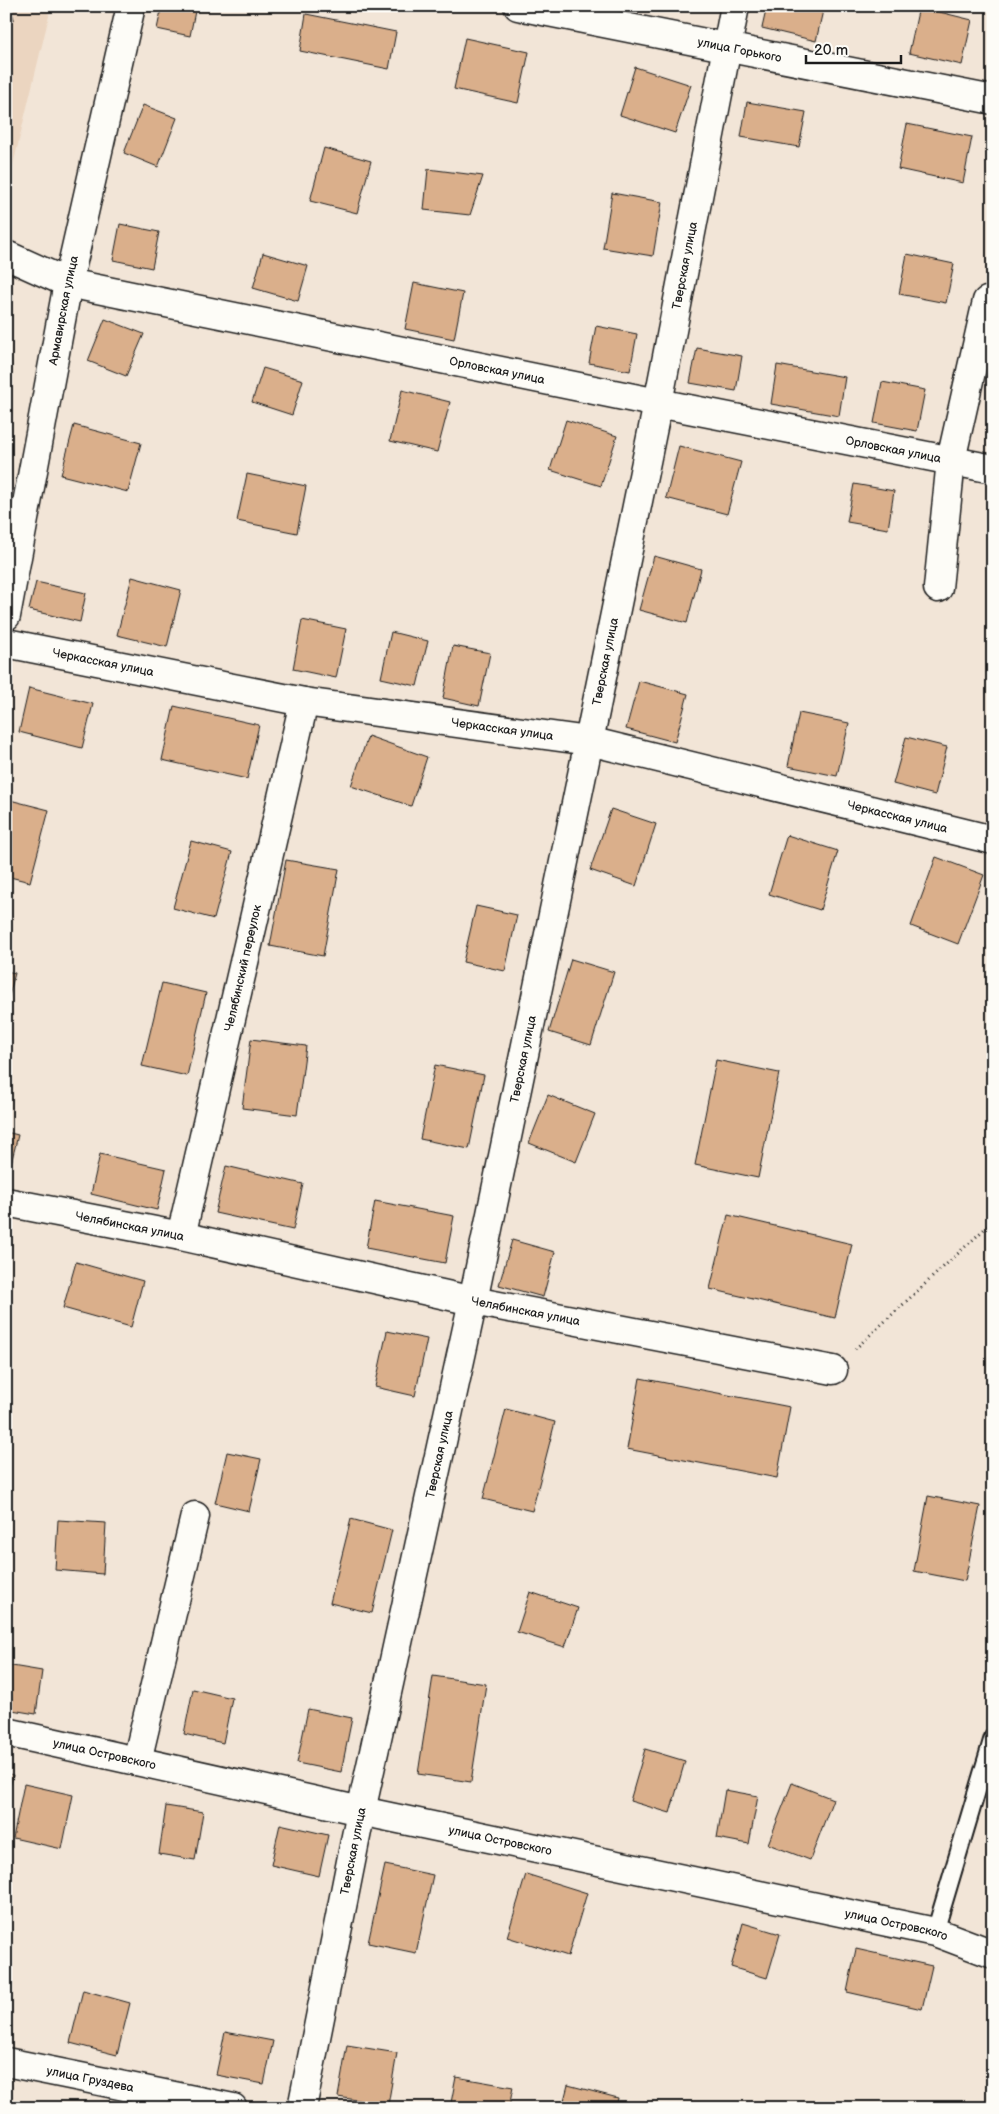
<svg xmlns="http://www.w3.org/2000/svg" width="999" height="2114" font-family="'Balsamiq Sans',sans-serif">
  <style>
    .built { fill: #ebd5c0 }
    .building { fill: #daaf8b; stroke: #1c1c1c }
    .lines { fill: none; stroke-linecap: round; stroke-linejoin: round }
    .service-casing { stroke: #1c1c1c; stroke-width: 20 }
    .minor-casing { stroke: #1c1c1c; stroke-width: 31 }
    .tertiary-casing { stroke: #1c1c1c; stroke-width: 31 }
    .path { stroke: #1c1c1c; stroke-width: 3; stroke-dasharray: 1 4; stroke-linecap: butt }
    .service { stroke: #fdfcf7; stroke-width: 16 }
    .minor { stroke: #fdfcf7; stroke-width: 28 }
    .tertiary { stroke: #fdfcf7; stroke-width: 28 }
    .labels { text-anchor: middle; stroke-width: 4; stroke-linejoin: round; paint-order: stroke }
    .street-label { font-size: 12px; fill: #1c1c1c; stroke: #fdfcf7 }
  </style>
  <rect width="100%" height="100%" fill="#f2e5d7"/>
  <filter id="ink" filterUnits="userSpaceOnUse"><feTurbulence type="fractalNoise" baseFrequency=".02" numOctaves="2"/><feDisplacementMap in="SourceGraphic" scale="10" xChannelSelector="R" yChannelSelector="G"/><feConvolveMatrix kernelMatrix="1 2 1 2 8 2 1 2 1" color-interpolation-filters="sRGB"/></filter>
  <g filter="url(#ink)">
    <polygon class="built" points="6,6 47,6 49,16 6,194"/>
    <g class="building">
      <polygon points="6,6 10,6 14,19 6,21"/>
      <polygon points="162,6 196,6 190,36 157,29"/>
      <polygon points="767,6 824,6 816,41 762,28"/>
      <polygon points="919,7 972,20 962,65 909,53"/>
      <polygon points="306,14 396,32 389,69 300,51"/>
      <polygon points="465,38 529,52 518,103 454,89"/>
      <polygon points="635,67 691,85 675,133 620,115"/>
      <polygon points="747,102 806,112 799,147 741,137"/>
      <polygon points="143,105 177,118 158,167 124,153"/>
      <polygon points="907,124 972,137 963,183 898,169"/>
      <polygon points="324,148 371,161 357,213 310,201"/>
      <polygon points="428,169 483,176 470,215 424,210"/>
      <polygon points="612,193 662,202 653,256 603,248"/>
      <polygon points="120,224 159,232 152,268 113,260"/>
      <polygon points="263,253 308,266 298,301 253,288"/>
      <polygon points="907,254 954,264 946,303 899,294"/>
      <polygon points="414,283 463,293 454,339 405,329"/>
      <polygon points="105,319 144,334 126,376 88,361"/>
      <polygon points="596,326 637,334 630,371 589,363"/>
      <polygon points="697,348 742,356 736,391 690,383"/>
      <polygon points="777,365 845,377 839,416 771,404"/>
      <polygon points="263,368 303,380 292,415 252,402"/>
      <polygon points="882,382 925,390 917,431 874,423"/>
      <polygon points="402,390 450,402 437,452 390,441"/>
      <polygon points="566,420 617,436 601,486 550,470"/>
      <polygon points="74,425 141,443 128,492 61,475"/>
      <polygon points="679,446 741,462 727,514 666,498"/>
      <polygon points="247,474 306,486 297,533 237,521"/>
      <polygon points="854,484 894,491 888,529 847,522"/>
      <polygon points="654,556 701,569 687,623 639,610"/>
      <polygon points="132,577 181,590 167,647 117,635"/>
      <polygon points="36,582 86,593 80,622 29,610"/>
      <polygon points="302,620 346,629 336,678 293,669"/>
      <polygon points="391,632 428,641 417,686 381,678"/>
      <polygon points="453,646 490,653 479,706 443,698"/>
      <polygon points="639,681 688,694 675,742 626,729"/>
      <polygon points="29,688 93,704 82,748 19,732"/>
      <polygon points="174,706 259,725 247,779 162,760"/>
      <polygon points="799,713 849,723 837,776 788,766"/>
      <polygon points="368,736 427,757 411,806 351,786"/>
      <polygon points="906,737 947,747 935,795 893,784"/>
      <polygon points="6,799 49,810 30,882 6,876"/>
      <polygon points="611,809 656,824 636,886 590,870"/>
      <polygon points="787,835 838,851 820,910 769,894"/>
      <polygon points="191,841 232,852 214,919 173,908"/>
      <polygon points="936,857 984,875 958,944 911,926"/>
      <polygon points="286,860 339,869 323,956 270,946"/>
      <polygon points="476,906 517,915 505,971 463,962"/>
      <polygon points="571,959 614,972 591,1045 549,1032"/>
      <polygon points="6,971 15,973 6,1008"/>
      <polygon points="162,983 206,993 187,1076 142,1066"/>
      <polygon points="251,1039 306,1046 297,1115 242,1108"/>
      <polygon points="716,1060 779,1073 758,1178 695,1165"/>
      <polygon points="435,1065 484,1075 469,1149 420,1139"/>
      <polygon points="548,1095 595,1114 576,1162 529,1143"/>
      <polygon points="6,1132 18,1135 8,1176 6,1176"/>
      <polygon points="100,1154 166,1169 157,1210 91,1194"/>
      <polygon points="226,1166 303,1184 293,1230 215,1213"/>
      <polygon points="375,1201 454,1216 445,1263 366,1248"/>
      <polygon points="728,1215 852,1244 835,1318 710,1289"/>
      <polygon points="512,1240 555,1252 543,1297 499,1285"/>
      <polygon points="76,1262 143,1281 131,1327 63,1308"/>
      <polygon points="387,1331 427,1339 415,1396 375,1387"/>
      <polygon points="640,1378 790,1407 777,1478 627,1449"/>
      <polygon points="506,1409 555,1422 532,1511 483,1499"/>
      <polygon points="227,1452 261,1459 249,1511 215,1503"/>
      <polygon points="928,1496 980,1506 965,1581 914,1571"/>
      <polygon points="351,1519 392,1530 372,1613 330,1603"/>
      <polygon points="58,1520 106,1523 103,1574 55,1570"/>
      <polygon points="530,1592 578,1608 565,1647 517,1632"/>
      <polygon points="6,1665 42,1671 36,1714 6,1709"/>
      <polygon points="433,1676 486,1684 471,1782 418,1774"/>
      <polygon points="193,1689 232,1698 223,1743 184,1734"/>
      <polygon points="308,1709 352,1718 341,1772 297,1763"/>
      <polygon points="645,1749 685,1761 670,1813 630,1801"/>
      <polygon points="6,1773 13,1775 6,1805"/>
      <polygon points="792,1783 833,1799 810,1860 768,1844"/>
      <polygon points="24,1784 73,1795 62,1849 13,1838"/>
      <polygon points="725,1790 758,1796 749,1844 717,1838"/>
      <polygon points="166,1806 203,1812 195,1860 159,1854"/>
      <polygon points="280,1824 328,1835 319,1876 271,1865"/>
      <polygon points="385,1865 433,1875 416,1953 368,1943"/>
      <polygon points="526,1874 587,1893 568,1956 507,1937"/>
      <polygon points="743,1923 780,1934 767,1978 731,1967"/>
      <polygon points="856,1949 932,1966 922,2009 847,1992"/>
      <polygon points="83,1990 130,2003 117,2055 70,2043"/>
      <polygon points="225,2032 273,2041 264,2084 216,2075"/>
      <polygon points="347,2045 397,2053 388,2105 338,2097"/>
      <polygon points="456,2077 513,2087 509,2108 450,2108"/>
      <polygon points="568,2085 618,2098 616,2108 562,2108"/>
    </g>
    <g class="lines">
      <g class="service-casing">
        <polyline id="service" points="935,1932 993,1737"/>
      </g>
      <g class="minor-casing">
        <g id="minor">
          <path id="s1" d="M518 6 993 100"/>
          <path id="s2" d="M68 283 658 403 993 469"/>
          <polyline points="938,588 951,460 987,301"/>
          <path id="s3" d="M6 616 68 283 131 6"/>
          <path id="s4" d="M6 643 304 702 589 741 993 840"/>
          <path id="s5" d="M6 1202 181 1236 473 1301 833 1370"/>
          <path id="s6" d="M181 1236 304 702"/>
          <path id="s7" d="M6 1732 361 1811 935 1932 993 1954"/>
          <polyline points="137,1761 195,1516"/>
          <path id="s8" d="M6 2062 233 2108"/>
          <path id="s9" d="M302 2108 361 1811 473 1301 589 741 658 403 735 6"/>
        </g>
      </g>
      <g class="tertiary-casing">
        <polyline id="tertiary" points="6,255 68,283"/>
      </g>
      <polyline class="path" points="855,1349 993,1221"/>
      <use href="#service" class="service"/>
      <use href="#minor" class="minor"/>
      <use href="#tertiary" class="tertiary"/>
    </g>
  </g>
  <g class="labels">
    <g class="street-label">
      <text dy="4" stroke="none"><textPath href="#s1" startOffset="226">улица Горького</textPath></text>
      <text dy="4" stroke="none"><textPath href="#s9" startOffset="1882">Тверская улица</textPath></text>
      <text dy="4" stroke="none"><textPath href="#s3" startOffset="311">Армавирская улица</textPath></text>
      <text dy="4" stroke="none"><textPath href="#s2" startOffset="438">Орловская улица</textPath></text>
      <text dy="4" stroke="none"><textPath href="#s2" startOffset="842">Орловская улица</textPath></text>
      <text dy="4" stroke="none"><textPath href="#s9" startOffset="1478">Тверская улица</textPath></text>
      <text dy="4" stroke="none"><textPath href="#s4" startOffset="99">Черкасская улица</textPath></text>
      <text dy="4" stroke="none"><textPath href="#s4" startOffset="504">Черкасская улица</textPath></text>
      <text dy="4" stroke="none"><textPath href="#s4" startOffset="909">Черкасская улица</textPath></text>
      <text dy="4" stroke="none"><textPath href="#s6" startOffset="275">Челябинский переулок</textPath></text>
      <text dy="4" stroke="none"><textPath href="#s9" startOffset="1072">Тверская улица</textPath></text>
      <text dy="4" stroke="none"><textPath href="#s5" startOffset="126">Челябинская улица</textPath></text>
      <text dy="4" stroke="none"><textPath href="#s5" startOffset="531">Челябинская улица</textPath></text>
      <text dy="4" stroke="none"><textPath href="#s9" startOffset="668">Тверская улица</textPath></text>
      <text dy="4" stroke="none"><textPath href="#s7" startOffset="101">улица Островского</textPath></text>
      <text dy="4" stroke="none"><textPath href="#s7" startOffset="506">улица Островского</textPath></text>
      <text dy="4" stroke="none"><textPath href="#s9" startOffset="262">Тверская улица</textPath></text>
      <text dy="4" stroke="none"><textPath href="#s7" startOffset="911">улица Островского</textPath></text>
      <text dy="4" stroke="none"><textPath href="#s8" startOffset="86">улица Груздева</textPath></text>
    </g>
  </g>
  <rect width="999" height="2114" fill="none" stroke="#fdfcf7" stroke-width="25"/>
  <rect x="12" y="12" width="974" height="2089" fill="none" stroke="#1c1c1c" stroke-width="2" filter="url(#ink)"/>
  <path d="M806 55v8h95v-8" fill="none" stroke="#1c1c1c" stroke-width="2.5"/>
  <text x="814" y="55" font-size="15" fill="#1c1c1c" stroke="#fdfcf7" stroke-width="4" paint-order="stroke">20 m</text>
</svg>
